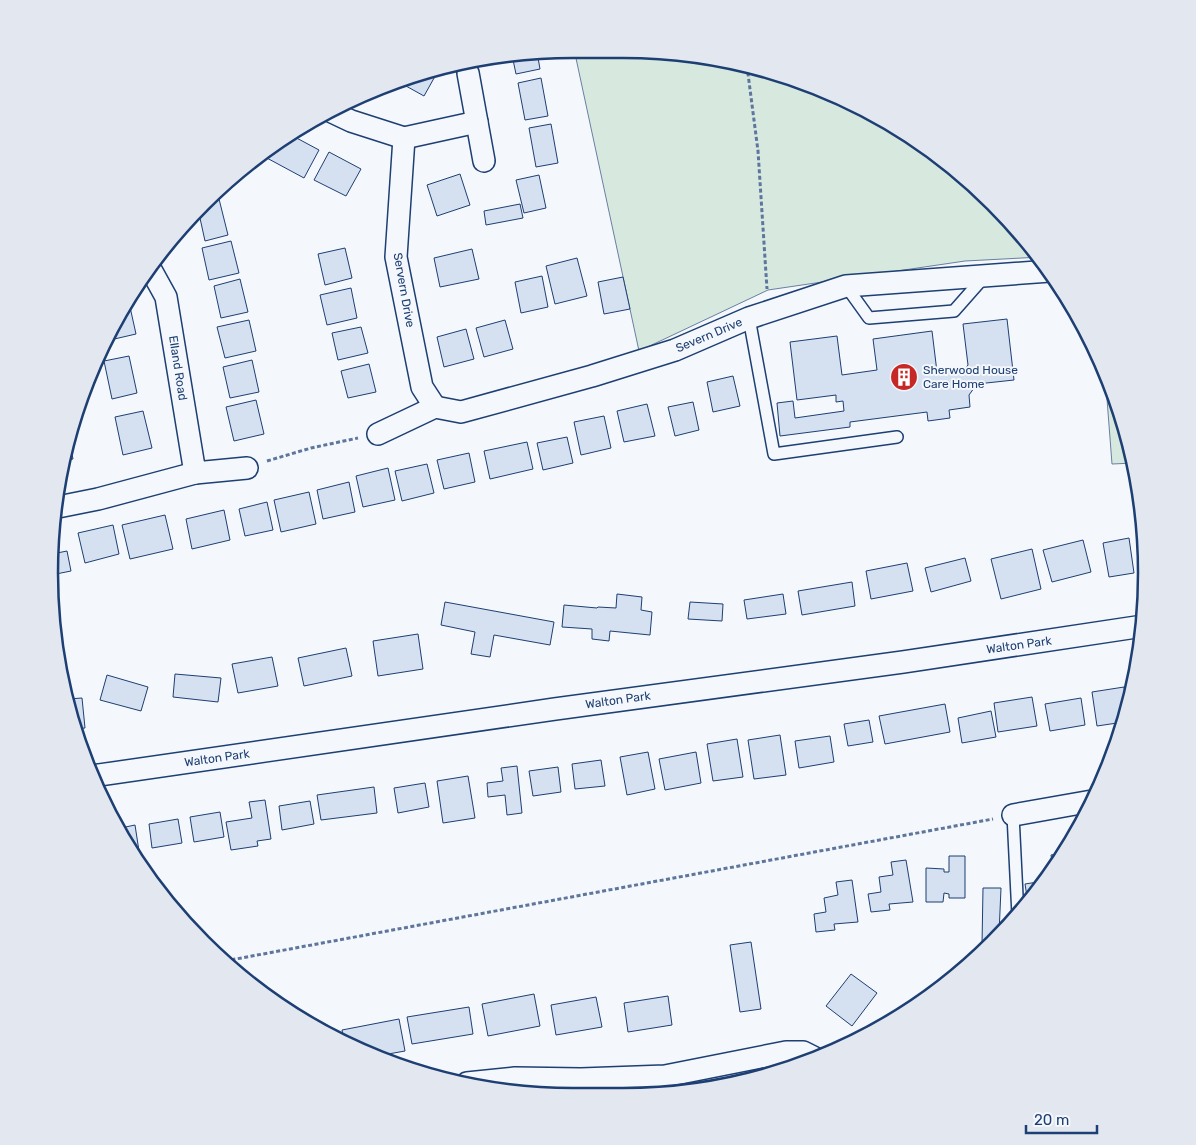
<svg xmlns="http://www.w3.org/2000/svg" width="1196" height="1145" font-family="Rubik,sans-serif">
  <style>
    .green { fill: #d7e8df; stroke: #687fa3 }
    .building { fill: #d5e0f0; stroke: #1d3f73 }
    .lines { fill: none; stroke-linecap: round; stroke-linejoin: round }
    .service-casing { stroke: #1d3f73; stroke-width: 14 }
    .minor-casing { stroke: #1d3f73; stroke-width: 24 }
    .path { stroke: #5e769c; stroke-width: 3; stroke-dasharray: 4 2.5; stroke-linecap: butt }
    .service { stroke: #f4f7fb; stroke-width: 11 }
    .minor { stroke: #f4f7fb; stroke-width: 21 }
    .labels { text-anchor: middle; stroke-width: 4; stroke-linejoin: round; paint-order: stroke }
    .street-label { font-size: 12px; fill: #1d3f73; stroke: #f4f7fb }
    .poi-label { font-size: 12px; fill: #1d3f73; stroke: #f4f7fb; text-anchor: start }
    .rim { fill: none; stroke: #1d3f73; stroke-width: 2.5 }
  </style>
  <rect width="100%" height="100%" fill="#f4f7fb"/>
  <g class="green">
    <polygon points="574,49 692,53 792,76 885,119 969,179 1041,257 965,261 768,290 639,351"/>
    <polygon points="1105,373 1129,437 1134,463 1112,464"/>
  </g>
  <g class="building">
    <polygon points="537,52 540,69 516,74 512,55"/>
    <polygon points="436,69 438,71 424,96 397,81"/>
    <polygon points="541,78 548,116 525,120 518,83"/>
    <polygon points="551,124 558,163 536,167 529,128"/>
    <polygon points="291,135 319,150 304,178 265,157 270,147"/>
    <polygon points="329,152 361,169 346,196 314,180"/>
    <polygon points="460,174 470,205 437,216 427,185"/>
    <polygon points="539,175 546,208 524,213 516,180"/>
    <polygon points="225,184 226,191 214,194"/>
    <polygon points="219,199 228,235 205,241 198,209 205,203"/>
    <polygon points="520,204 523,218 486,225 484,211"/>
    <polygon points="231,241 239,273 209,280 202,248"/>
    <polygon points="345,248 352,278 325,285 318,254"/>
    <polygon points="472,249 479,279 440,287 434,258"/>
    <polygon points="577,258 587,296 555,304 546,266"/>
    <polygon points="542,276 548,307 521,313 515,282"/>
    <polygon points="623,277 630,309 604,314 598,282"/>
    <polygon points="240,279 248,312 221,318 214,286"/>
    <polygon points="351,288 357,318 327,325 320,295"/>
    <polygon points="128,298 136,334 110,340 108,334 119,310"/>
    <polygon points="1007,319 1014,380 977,384 969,395 970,407 949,410 950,418 928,421 927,412 850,422 850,427 780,436 777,403 793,401 795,418 844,411 843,401 836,402 836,395 797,400 790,342 837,336 842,375 877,370 873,339 932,331 937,372 965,369 968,365 963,324"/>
    <polygon points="249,320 256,351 225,358 217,327"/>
    <polygon points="505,320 513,349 484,357 476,328"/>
    <polygon points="361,327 368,353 338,360 332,333"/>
    <polygon points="466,329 474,359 444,367 437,337"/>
    <polygon points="129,356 137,393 112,399 104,361"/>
    <polygon points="252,360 259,392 230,398 223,367"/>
    <polygon points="369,364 376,392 348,398 341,371"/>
    <polygon points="733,376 740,406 713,412 707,382"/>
    <polygon points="256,400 264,434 234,441 226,407"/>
    <polygon points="693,402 699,430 675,436 668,407"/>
    <polygon points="647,404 655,436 624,442 617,411"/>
    <polygon points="143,411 152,448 123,455 115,417"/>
    <polygon points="604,416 611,448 581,455 574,422"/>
    <polygon points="567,437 573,463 543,470 537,443"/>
    <polygon points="69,439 73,459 63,461"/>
    <polygon points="527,442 533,469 490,479 484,451"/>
    <polygon points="469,453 475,482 444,489 437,460"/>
    <polygon points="427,464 434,493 402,501 395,471"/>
    <polygon points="388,468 395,500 363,507 356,476"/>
    <polygon points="349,482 355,512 323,519 317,490"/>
    <polygon points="309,492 316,524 281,532 274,500"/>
    <polygon points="267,502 273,530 245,536 239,509"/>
    <polygon points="224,510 230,540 192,549 186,519"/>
    <polygon points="165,515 173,549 130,559 122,525"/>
    <polygon points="113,525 119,554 85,563 78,533"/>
    <polygon points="1129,538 1134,573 1109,577 1103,543"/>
    <polygon points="1083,540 1091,572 1052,582 1043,550"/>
    <polygon points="1032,549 1041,589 1001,599 991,559"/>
    <polygon points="67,551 71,571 51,575 52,554"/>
    <polygon points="965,558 971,581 931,592 925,568"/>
    <polygon points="907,563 913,591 871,599 866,571"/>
    <polygon points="852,582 855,606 802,615 798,591"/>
    <polygon points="617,594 642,597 641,610 652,612 650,635 610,631 609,641 592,639 592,629 562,627 564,605 597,608 598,607 616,608"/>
    <polygon points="783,594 786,614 747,619 744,600"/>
    <polygon points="445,602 554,622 550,645 494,635 490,657 471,654 475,632 441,625"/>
    <polygon points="690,602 723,604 722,621 688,619"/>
    <polygon points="418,634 423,669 378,676 373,641"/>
    <polygon points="346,648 352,676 304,686 298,658"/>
    <polygon points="272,657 278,686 238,693 232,664"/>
    <polygon points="175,674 221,678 218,702 173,697"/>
    <polygon points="107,675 148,687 141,711 100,700"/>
    <polygon points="1124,687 1127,708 1124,722 1097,726 1092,692"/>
    <polygon points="1032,697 1037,726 998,732 994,703"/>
    <polygon points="82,698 85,728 74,729 68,699"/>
    <polygon points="1081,698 1085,725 1050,731 1045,704"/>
    <polygon points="945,704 950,732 885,744 879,716"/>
    <polygon points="991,711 996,737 962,743 958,718"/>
    <polygon points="869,720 873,742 848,746 844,724"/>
    <polygon points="780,735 786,775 754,779 748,740"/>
    <polygon points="830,736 834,762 799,768 795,741"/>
    <polygon points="737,739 743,777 713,781 707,744"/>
    <polygon points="648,752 655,789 627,795 620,757"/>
    <polygon points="696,752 701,783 665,790 659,759"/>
    <polygon points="601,760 605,786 575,789 572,764"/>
    <polygon points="517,766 522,813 507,815 505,795 488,797 487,783 503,781 501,768"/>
    <polygon points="558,767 561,792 533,796 529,771"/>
    <polygon points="468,776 475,818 443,823 437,781"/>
    <polygon points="425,783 429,807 398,813 394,788"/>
    <polygon points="374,787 377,813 321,820 317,795"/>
    <polygon points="265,800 271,839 257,841 258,846 231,850 226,822 252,818 249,802"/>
    <polygon points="310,801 314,824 282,830 279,806"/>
    <polygon points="220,812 224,837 194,842 190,817"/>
    <polygon points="178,819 182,843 152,848 149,824"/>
    <polygon points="135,825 139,851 132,852 119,834 116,829"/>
    <polygon points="1063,853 1053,868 1051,855"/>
    <polygon points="949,856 965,856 965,898 949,898 949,894 944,893 943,902 926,902 926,868 944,869 944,872 949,872"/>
    <polygon points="906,860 913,902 889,904 890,910 871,912 868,894 881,892 879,877 893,875 891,862"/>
    <polygon points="852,880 858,922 834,924 835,930 816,932 814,914 826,912 824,898 838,895 836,882"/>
    <polygon points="1044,881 1028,903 1025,884"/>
    <polygon points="983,888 1001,888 999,934 988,945 982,945"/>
    <polygon points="751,942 761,1009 740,1012 730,945"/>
    <polygon points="851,974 877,993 852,1026 826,1006"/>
    <polygon points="534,994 540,1026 488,1036 482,1004"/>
    <polygon points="668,996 672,1025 628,1032 624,1003"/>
    <polygon points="596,997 602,1027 556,1035 551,1005"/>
    <polygon points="469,1007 473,1034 412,1044 407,1017"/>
    <polygon points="399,1019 405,1051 377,1056 345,1044 342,1030"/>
  </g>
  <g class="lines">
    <g class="service-casing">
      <g id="service">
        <polyline points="846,286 869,318 954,311 984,277"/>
        <polyline points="749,318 774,454 897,437"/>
        <polyline points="1013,815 1018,916"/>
      </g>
    </g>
    <g class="minor-casing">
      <g id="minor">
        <polyline points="468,73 484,161"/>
        <polyline points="332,112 351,121 404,138 477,122"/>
        <polyline points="404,138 396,257 422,387 435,407"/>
        <polyline points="150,268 166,297 195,473 247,468"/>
        <polyline points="378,434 435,407 461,412 592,376 675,350 749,318 846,286 1050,271"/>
        <polyline points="53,508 98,499 195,473"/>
        <polyline points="92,776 555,709 903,662 1143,626"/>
        <polyline points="1013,815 1092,801"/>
        <polyline points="467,1083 515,1078 581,1079 665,1076 786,1052 803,1052 815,1058"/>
      </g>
    </g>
    <g class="path">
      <polyline points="747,66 758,151 767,289"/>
      <polyline points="267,461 311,448 358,438"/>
      <polyline points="225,961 993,819"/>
    </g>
    <use href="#service" class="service"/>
    <use href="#minor" class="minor"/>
  </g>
  <defs>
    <g id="building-disc" transform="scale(1.4375)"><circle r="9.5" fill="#c62828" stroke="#f4f7fb"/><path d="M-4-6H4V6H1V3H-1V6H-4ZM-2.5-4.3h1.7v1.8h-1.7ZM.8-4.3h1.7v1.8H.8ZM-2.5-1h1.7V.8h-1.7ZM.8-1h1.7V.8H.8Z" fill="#fff"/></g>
  </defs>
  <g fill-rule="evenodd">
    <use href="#building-disc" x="904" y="377"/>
  </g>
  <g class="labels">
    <g class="street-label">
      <text transform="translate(404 290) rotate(80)" y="4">Servern Drive</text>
      <text transform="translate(709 335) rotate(-23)" y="4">Severn Drive</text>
      <text transform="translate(178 368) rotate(81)" y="4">Elland Road</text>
      <text transform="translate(1019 645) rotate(-8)" y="4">Walton Park</text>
      <text transform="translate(618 700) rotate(-8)" y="4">Walton Park</text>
      <text transform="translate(217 758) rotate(-8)" y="4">Walton Park</text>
    </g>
    <g class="poi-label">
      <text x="923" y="374">Sherwood House<tspan x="923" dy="14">Care Home</tspan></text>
    </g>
  </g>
  <path d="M0 0H1196V1145H0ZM573 58H623A515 515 0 0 1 1138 573V573A515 515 0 0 1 623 1088H573A515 515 0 0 1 58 573V573A515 515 0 0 1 573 58Z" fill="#e3e8f0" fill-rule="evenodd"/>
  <path class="rim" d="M573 58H623A515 515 0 0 1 1138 573V573A515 515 0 0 1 623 1088H573A515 515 0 0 1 58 573V573A515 515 0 0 1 573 58Z"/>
  <path d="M1026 1125v8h71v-8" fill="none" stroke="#1d3f73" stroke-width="2.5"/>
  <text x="1034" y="1125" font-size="15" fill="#1d3f73" stroke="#f4f7fb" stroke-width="4" paint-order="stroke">20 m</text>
</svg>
